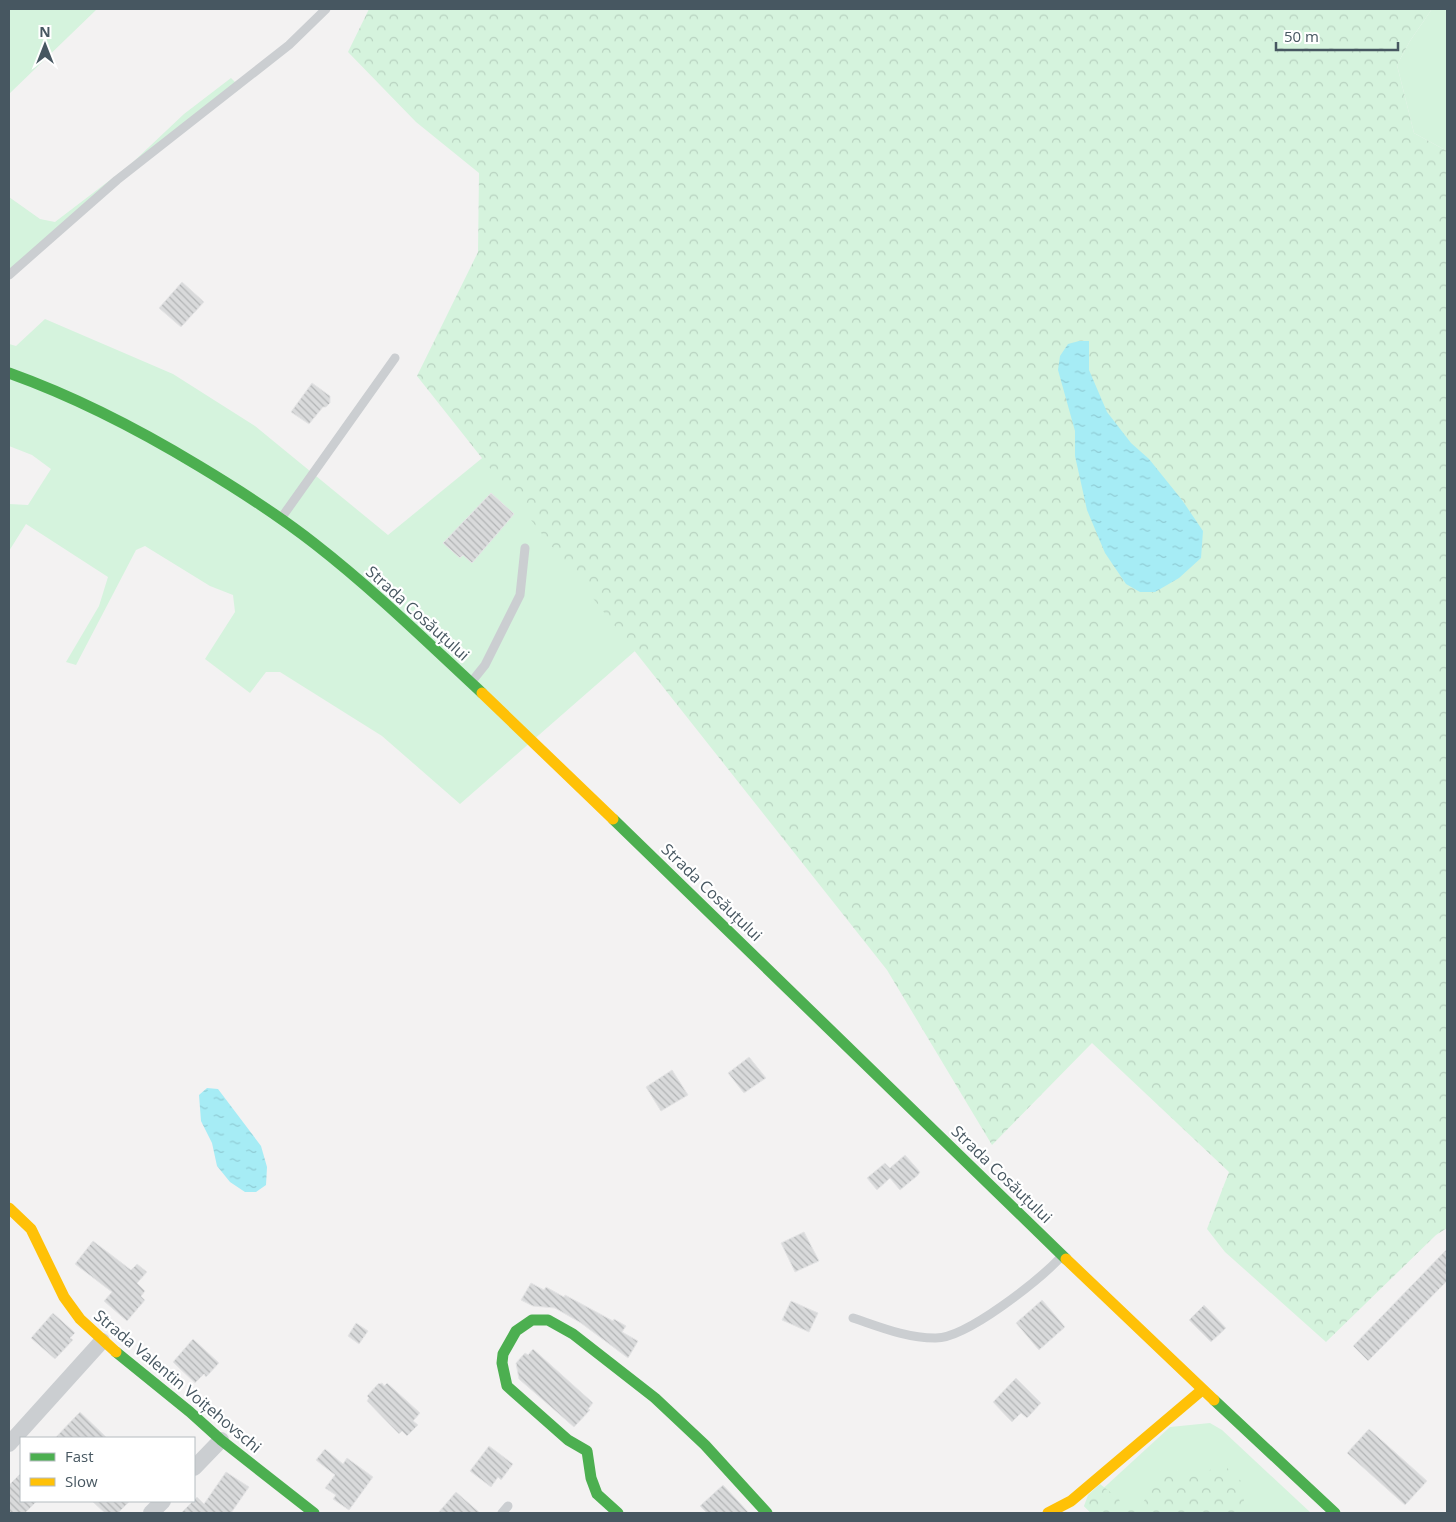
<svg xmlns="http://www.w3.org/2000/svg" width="1456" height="1522" font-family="'Open Sans',sans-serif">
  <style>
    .grass { fill: #d5f3dd }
    .forest { fill: url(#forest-crowns) }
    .water { fill: url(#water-ripples) }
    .building { fill: url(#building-back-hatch); stroke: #e4e4e5 }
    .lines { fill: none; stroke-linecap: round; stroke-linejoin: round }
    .lane { stroke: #cbced1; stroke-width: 9 }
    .street { stroke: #cbced1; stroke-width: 16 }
    .fast { stroke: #4caf50; stroke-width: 11 }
    .slow { stroke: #ffc107; stroke-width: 11 }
    .labels { text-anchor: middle; stroke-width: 4.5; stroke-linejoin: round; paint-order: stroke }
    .street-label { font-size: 16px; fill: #475761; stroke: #fff }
  </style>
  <defs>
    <pattern id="forest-crowns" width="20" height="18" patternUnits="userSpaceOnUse" patternTransform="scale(1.25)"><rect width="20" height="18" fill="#d5f3dd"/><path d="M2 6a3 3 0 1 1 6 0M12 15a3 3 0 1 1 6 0" fill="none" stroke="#b8d2c0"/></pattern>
    <pattern id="water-ripples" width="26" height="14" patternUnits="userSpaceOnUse" patternTransform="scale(1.25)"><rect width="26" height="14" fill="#a6ecf5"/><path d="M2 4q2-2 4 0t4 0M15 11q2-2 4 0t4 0" fill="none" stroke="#90ccd5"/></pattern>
    <pattern id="building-back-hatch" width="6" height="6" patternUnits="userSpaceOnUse" patternTransform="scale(1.25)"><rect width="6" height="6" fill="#d9dadb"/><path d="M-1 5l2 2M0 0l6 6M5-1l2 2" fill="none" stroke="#b2b4b5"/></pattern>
  </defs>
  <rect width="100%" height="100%" fill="#f3f2f2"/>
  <g class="grass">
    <polygon points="9,9 97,9 9,94"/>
    <polygon points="1432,9 1447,9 1447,151 1414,133 1397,65 1410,41"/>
    <polygon points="231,78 241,88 168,140 9,280 9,197 40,219 55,222 131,164 184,114"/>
    <polygon points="45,319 173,374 255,426 388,535 503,441 635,651 460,804 382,736 280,672 266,672 250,693 205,659 235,612 233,595 210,586 145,546 136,550 76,665 66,662 99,606 108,577 26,524 9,551 9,504 28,505 51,469 32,455 9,446 9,344 16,346"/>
    <polygon points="1210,1423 1222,1430 1311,1513 1091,1513 1084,1506 1170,1427"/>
  </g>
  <g class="forest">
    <polygon points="369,9 1432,9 1410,41 1397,65 1414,133 1447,151 1447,1228 1436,1235 1326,1342 1225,1252 1207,1229 1229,1172 1092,1043 992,1145 887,970 417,376 478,252 479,173 416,122 348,52"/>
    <polygon points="1224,1465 1243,1483 1244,1503 1241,1513 1091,1513 1084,1506 1088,1495 1100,1484 1119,1499 1121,1505 1128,1510 1139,1508 1164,1472 1184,1479"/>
  </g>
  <g class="water">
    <polygon points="1079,341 1089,341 1089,370 1107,412 1131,443 1149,459 1182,500 1203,531 1201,558 1179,578 1155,592 1140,592 1126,584 1105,553 1087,510 1075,456 1075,431 1058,370 1060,356 1068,344"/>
    <polygon points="207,1088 218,1089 261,1146 267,1167 266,1185 256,1192 245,1192 230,1182 217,1166 212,1143 201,1121 199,1095"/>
  </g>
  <g class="building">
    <polygon points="182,282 204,302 181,327 159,308"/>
    <polygon points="312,383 330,396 330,403 326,407 323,407 309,424 291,412"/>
    <polygon points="491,493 514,514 472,563 463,555 460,558 443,543"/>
    <polygon points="749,1057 766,1078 744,1093 728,1073"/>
    <polygon points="672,1070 688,1095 661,1111 646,1087"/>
    <polygon points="905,1155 920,1172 917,1176 900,1190 890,1178 877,1190 867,1178 885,1163 890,1168"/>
    <polygon points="804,1232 819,1261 795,1272 781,1243"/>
    <polygon points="93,1241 131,1270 137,1264 147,1272 137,1283 145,1291 141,1296 145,1300 127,1321 104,1301 112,1292 75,1264"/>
    <polygon points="1447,1249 1447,1281 1368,1361 1353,1346"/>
    <polygon points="531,1283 544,1290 546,1287 564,1297 565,1295 613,1321 614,1319 626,1326 622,1332 638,1341 628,1358 581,1323 555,1308 533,1306 521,1300"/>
    <polygon points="1042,1300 1065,1327 1039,1350 1016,1323"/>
    <polygon points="791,1301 818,1313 809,1332 782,1320"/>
    <polygon points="1204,1305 1226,1328 1211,1342 1189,1320"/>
    <polygon points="53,1313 75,1333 70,1338 73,1340 55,1359 31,1338"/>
    <polygon points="356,1323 368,1331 359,1344 348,1336"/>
    <polygon points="193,1339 219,1363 206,1377 204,1374 195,1383 173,1362"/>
    <polygon points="533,1349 593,1403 588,1409 590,1410 574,1427 519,1379 516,1363 525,1353 528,1355"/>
    <polygon points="1016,1378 1041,1403 1027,1418 1021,1413 1012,1422 993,1402"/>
    <polygon points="379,1383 380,1384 382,1383 384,1386 387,1383 420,1413 413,1421 418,1425 407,1436 402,1431 399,1434 367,1401 369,1398 367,1396"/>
    <polygon points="80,1412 107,1438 55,1438"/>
    <polygon points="1369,1429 1427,1481 1405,1505 1347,1453"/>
    <polygon points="489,1446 513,1464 501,1480 498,1477 491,1487 470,1471"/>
    <polygon points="325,1449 343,1464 347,1458 373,1477 349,1510 333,1499 336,1495 325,1488 335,1475 316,1460"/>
    <polygon points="226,1472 249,1487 231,1513 181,1513 197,1497 204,1504"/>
    <polygon points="21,1473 21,1501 37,1501 25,1513 9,1513 9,1485"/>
    <polygon points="723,1485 749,1513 707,1513 700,1506"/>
    <polygon points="456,1492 480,1513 438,1513"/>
    <polygon points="92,1501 130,1501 118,1513 105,1513"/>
  </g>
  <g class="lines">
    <g class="lane">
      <polyline points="9,275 117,180 289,45 326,9"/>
      <polyline points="282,517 395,358"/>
      <polyline points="473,680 485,665 520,595 525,548"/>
      <path d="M853 1318C880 1327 906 1338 935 1338 966 1339 1039 1280 1061 1257"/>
      <polyline points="502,1513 508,1506"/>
    </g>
    <g class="street">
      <polyline points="9,1444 102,1341"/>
      <polyline points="194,1468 221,1440"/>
      <polyline points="151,1513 163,1501"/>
    </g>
    <g class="fast">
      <path d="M9 373C76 397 138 429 199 466 239 490 278 515 315 544 374 590 427 642 482 693"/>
      <polyline points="613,819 1066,1259"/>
      <polyline points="116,1352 190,1412 221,1440 314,1513"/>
      <polyline points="1214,1400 1335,1513"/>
      <polyline points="618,1513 597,1494 591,1478 587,1451 568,1440 507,1386 502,1363 503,1354 516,1331 532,1320 548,1320 573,1334 655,1398 705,1445 767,1513"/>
    </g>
    <g class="slow">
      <polyline points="482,693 613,819"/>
      <polyline points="9,1208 31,1229 64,1297 80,1319 116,1352"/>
      <polyline points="1066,1259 1214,1400"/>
      <polyline points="1048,1513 1071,1501 1202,1390"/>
    </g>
  </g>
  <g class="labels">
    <g class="street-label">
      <text transform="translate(418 613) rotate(42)" y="6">Strada Cosăuțului</text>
      <text transform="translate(712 892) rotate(44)" y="6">Strada Cosăuțului</text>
      <text transform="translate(1002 1174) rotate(44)" y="6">Strada Cosăuțului</text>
      <text transform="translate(178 1381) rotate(40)" y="6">Strada Valentin Voițehovschi</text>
    </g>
  </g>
  <rect width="1456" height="1522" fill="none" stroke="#475761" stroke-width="20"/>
  <rect x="20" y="1437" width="175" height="65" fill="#ffffff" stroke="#b5bcc0"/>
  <rect x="30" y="1453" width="25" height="8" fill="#4caf50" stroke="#b5bcc0"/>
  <text x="65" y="1462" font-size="15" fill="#475761">Fast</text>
  <rect x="30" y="1478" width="25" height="8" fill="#ffc107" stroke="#b5bcc0"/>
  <text x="65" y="1487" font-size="15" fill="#475761">Slow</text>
  <g transform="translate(45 45)" stroke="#ffffff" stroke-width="4" paint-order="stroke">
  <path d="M0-4L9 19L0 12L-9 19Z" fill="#475761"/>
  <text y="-8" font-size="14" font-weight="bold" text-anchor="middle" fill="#475761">N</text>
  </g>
  <path d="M1276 42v8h122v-8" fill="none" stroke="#475761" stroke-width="2.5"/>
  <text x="1284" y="42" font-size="15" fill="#475761" stroke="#ffffff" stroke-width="4" paint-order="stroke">50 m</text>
</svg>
